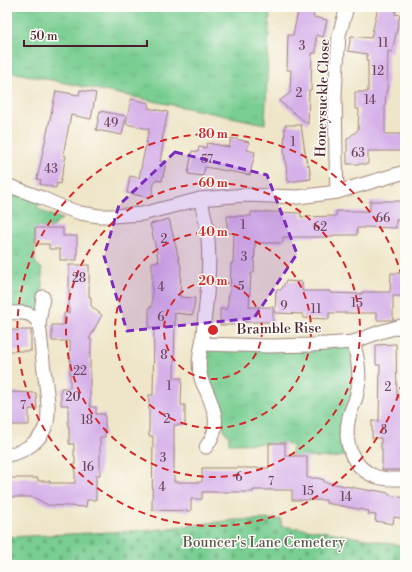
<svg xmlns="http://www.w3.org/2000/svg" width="412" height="572" font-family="'Libre Bodoni',serif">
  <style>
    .grass { fill: url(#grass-tufts); stroke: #62765e }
    .cemetery { fill: url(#cemetery-stones); stroke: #62765e }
    .building { fill: #d6b1e9 }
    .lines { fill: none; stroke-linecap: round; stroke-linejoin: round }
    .minor-casing { stroke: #9c827a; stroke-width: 15 }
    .minor { stroke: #fff; stroke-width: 13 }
    .marked { fill: #7b2cbf; fill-opacity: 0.2; stroke: #7b2cbf; stroke-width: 3; stroke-dasharray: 8 5; stroke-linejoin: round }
    .ring { fill: none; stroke: #d62828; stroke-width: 2; stroke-dasharray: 7 5 }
    .labels { text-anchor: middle; stroke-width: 3; stroke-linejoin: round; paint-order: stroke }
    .number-label { font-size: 12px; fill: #6d445a }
    .street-label { font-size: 14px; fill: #4a1f2b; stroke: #fdfcf7 }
    .park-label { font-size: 14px; fill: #5a5c4f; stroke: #fdfcf7 }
    .centre { fill: #d62828; stroke: #fdfcf7; stroke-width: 2 }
    .ring-label { font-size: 12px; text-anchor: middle; font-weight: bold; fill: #d62828; stroke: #fdfcf7; stroke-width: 3; stroke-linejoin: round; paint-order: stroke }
  </style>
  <defs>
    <pattern id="grass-tufts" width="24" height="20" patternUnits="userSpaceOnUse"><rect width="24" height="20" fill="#79ce92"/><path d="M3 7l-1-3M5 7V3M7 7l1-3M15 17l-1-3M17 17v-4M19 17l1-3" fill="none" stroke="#6ab07e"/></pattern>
    <pattern id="cemetery-stones" width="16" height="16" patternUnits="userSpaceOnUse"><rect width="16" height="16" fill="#79ce92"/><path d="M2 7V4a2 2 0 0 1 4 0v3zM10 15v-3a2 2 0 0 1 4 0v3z" fill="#6ab07e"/></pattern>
  </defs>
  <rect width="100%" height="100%" fill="#fdfcf7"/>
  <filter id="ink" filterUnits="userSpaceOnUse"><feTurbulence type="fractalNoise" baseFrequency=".025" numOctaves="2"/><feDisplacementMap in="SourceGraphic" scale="8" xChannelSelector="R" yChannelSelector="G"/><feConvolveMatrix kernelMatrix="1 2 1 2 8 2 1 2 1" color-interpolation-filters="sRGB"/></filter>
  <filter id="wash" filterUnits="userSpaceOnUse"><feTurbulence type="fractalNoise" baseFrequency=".012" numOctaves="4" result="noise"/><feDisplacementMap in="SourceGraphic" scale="16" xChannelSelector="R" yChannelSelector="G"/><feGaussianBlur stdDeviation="0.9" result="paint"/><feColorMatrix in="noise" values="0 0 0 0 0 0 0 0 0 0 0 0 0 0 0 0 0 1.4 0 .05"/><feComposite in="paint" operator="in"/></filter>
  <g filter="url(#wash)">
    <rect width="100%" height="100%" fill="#efe6c9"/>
    <g class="grass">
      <polygon points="7,7 270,7 265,124 7,71"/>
      <polygon points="7,185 42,198 37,208 48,214 62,219 51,228 35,228 35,262 42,269 43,297 39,324 7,313"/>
      <polygon points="353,342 356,353 349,417 351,455 332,458 291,456 292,446 285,443 229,444 229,437 224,430 219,403 215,390 209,378 200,370 202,344"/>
    </g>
    <polygon class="cemetery" points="281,519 281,526 322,531 405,546 405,565 7,565 7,537 153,530 234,520"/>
    <g id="blocks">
      <g class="building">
        <polygon points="299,7 315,7 313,17 327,20 323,37 316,35 316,53 312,53 311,90 309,90 308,124 279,101 290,93 291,70 287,70 288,35 293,35"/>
        <polygon points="378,7 397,7 395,14 400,15 392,52 388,51 387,91 386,91 385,107 385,134 405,134 405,151 368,151 368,164 347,164 347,139 358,130 359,109 355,109 355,92 368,92 368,61 367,61 367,54 348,51 351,36 371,38"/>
        <polygon points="80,90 96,93 91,119 71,115 63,155 66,156 60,184 57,183 56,188 40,184 41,180 37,179 56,91 79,95"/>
        <polygon points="131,99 149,103 148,108 168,112 162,140 164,140 160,161 166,162 162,181 155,180 151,198 127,193 130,176 139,178 149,129 126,124"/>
        <polygon points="100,111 126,116 122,135 96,130"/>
        <polygon points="285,125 301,125 307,165 309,165 311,179 288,182 284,150"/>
        <polygon points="231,138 249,142 247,150 255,152 250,175 205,167 203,176 188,174 192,151 198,152 199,147 206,148 207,143 229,147"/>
        <polygon points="370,201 405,201 405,220 396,220 396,228 364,227 364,228 357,228 357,235 333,235 333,237 283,237 283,243 255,243 254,273 251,273 249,307 273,307 273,322 244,322 243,325 220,325 220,309 227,309 229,293 230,293 231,263 233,263 234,233 227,233 227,216 251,216 251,212 271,212 301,213 301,217 336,216 336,211 370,211"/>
        <polygon points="169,219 181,267 180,297 195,298 193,315 175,313 174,378 182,378 181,405 185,405 185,425 174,425 174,482 202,482 202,468 269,468 269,443 285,443 285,456 307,456 307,478 317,478 324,480 324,482 372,491 373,490 389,493 389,495 405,498 405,519 394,517 393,524 375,521 376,515 368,514 369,511 326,503 326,500 292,500 292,490 253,490 253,492 202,492 202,499 191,499 191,511 152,510 153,436 149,436 149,395 153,395 154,328 149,328 149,307 152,307 152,262 159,262 150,224"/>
        <polygon points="35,228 63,228 63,236 77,236 77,260 60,260 60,249 49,249 49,244 35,244"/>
        <polygon points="69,265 89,265 89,297 91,297 91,306 102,315 89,339 91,339 91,353 90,353 90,407 96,407 96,414 105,414 105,437 100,437 100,475 96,475 96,500 87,500 86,507 48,505 33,497 7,497 7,478 38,478 38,481 50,481 50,483 75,483 75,456 74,456 74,444 69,444 69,427 68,427 68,405 61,405 61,388 70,388 70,341 52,341 52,325 64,325 64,313 69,313"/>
        <polygon points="391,273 405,273 405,296 393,296 393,320 377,320 377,313 329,313 329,319 303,318 303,314 275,313 276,290 281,290 286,281 302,282 302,291 330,291 330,293 362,294 362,292 390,292"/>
        <rect x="9" y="330" width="22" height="21"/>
        <polygon points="396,344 397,397 404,397 403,451 401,451 401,470 382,470 382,449 381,449 381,438 372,438 372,421 379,421 380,365 376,365 376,345"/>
        <polygon points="10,392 36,393 37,409 29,409 29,425 9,425"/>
      </g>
    </g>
  </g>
  <g filter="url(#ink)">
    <use href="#blocks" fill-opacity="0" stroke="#9c827a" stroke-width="1"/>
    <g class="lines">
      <g class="minor-casing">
        <g id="minor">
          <polyline points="7,185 42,198 62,207 80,213 99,216 113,216 142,214 200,199 245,195 298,197 337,192 405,172"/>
          <polyline points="337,192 336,158 335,93 339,35 347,7"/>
          <path d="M200 199C204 212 207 225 208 239 211 274 205 309 202 344L270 346 312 345 353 342 380 332 405 325"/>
          <path d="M7 313C21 313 32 310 39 324 41 339 42 355 44 370 46 386 50 406 47 422 42 441 25 452 7 455"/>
          <polyline points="39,324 43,297"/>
          <path d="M353 342C358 358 361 376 357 393 356 401 351 409 349 417 343 442 351 468 377 477 386 480 396 479 405 479"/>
          <path d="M202 344C199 355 198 367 201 378 202 383 205 388 207 392 216 414 221 427 206 447"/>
        </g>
      </g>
      <use href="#minor" class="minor"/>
    </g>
  </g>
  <path class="marked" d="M175 152 267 175 297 254 254 318 127 331 104 256 119 205Z"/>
  <g class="ring">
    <circle cx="213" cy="330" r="49"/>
    <circle cx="213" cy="330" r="98"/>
    <circle cx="213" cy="330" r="147"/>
    <path d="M405 371A196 196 0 1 1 405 289"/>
  </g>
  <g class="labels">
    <g class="number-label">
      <text x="383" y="47">11</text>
      <text x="302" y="50">3</text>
      <text x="378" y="75">12</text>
      <text x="299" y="97">2</text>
      <text x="370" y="104">14</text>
      <text x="111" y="127">49</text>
      <text x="293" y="146">1</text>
      <text x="358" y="157">63</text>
      <text x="207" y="163">57</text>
      <text x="51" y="173">43</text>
      <text x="383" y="222">66</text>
      <text x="243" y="229">1</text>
      <text x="320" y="231">62</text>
      <text x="164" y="243">2</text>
      <text x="244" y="261">3</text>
      <text x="79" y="282">28</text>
      <text x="241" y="290">5</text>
      <text x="161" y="291">4</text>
      <text x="357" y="307">15</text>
      <text x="284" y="310">9</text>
      <text x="316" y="313">11</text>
      <text x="161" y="321">6</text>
      <text x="164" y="359">8</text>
      <text x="80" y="375">22</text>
      <text x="169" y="390">1</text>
      <text x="388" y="391">2</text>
      <text x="73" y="401">20</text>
      <text x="23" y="409">7</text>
      <text x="167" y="423">2</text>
      <text x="87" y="424">18</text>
      <text x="384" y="434">3</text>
      <text x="163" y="462">3</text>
      <text x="88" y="471">16</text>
      <text x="239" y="481">6</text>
      <text x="271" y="485">7</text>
      <text x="162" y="491">4</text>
      <text x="308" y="495">15</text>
      <text x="346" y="501">14</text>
    </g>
    <g class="street-label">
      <text transform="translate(322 98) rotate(-88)" y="5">Honeysuckle Close</text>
      <text transform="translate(279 328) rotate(-1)" y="5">Bramble Rise</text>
    </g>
    <g class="park-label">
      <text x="264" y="547">Bouncer's Lane Cemetery</text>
    </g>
  </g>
  <circle cx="213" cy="330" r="6" class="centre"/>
  <g class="ring-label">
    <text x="213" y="138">80 m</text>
    <text x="213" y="187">60 m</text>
    <text x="213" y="236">40 m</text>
    <text x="213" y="285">20 m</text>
  </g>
  <rect width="412" height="572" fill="none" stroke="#fdfcf7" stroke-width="24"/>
  <path d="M24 40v6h123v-6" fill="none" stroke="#4a1f2b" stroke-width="2"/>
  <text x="30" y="40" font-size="12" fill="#4a1f2b" stroke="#fdfcf7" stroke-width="3" paint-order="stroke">50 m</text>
</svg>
